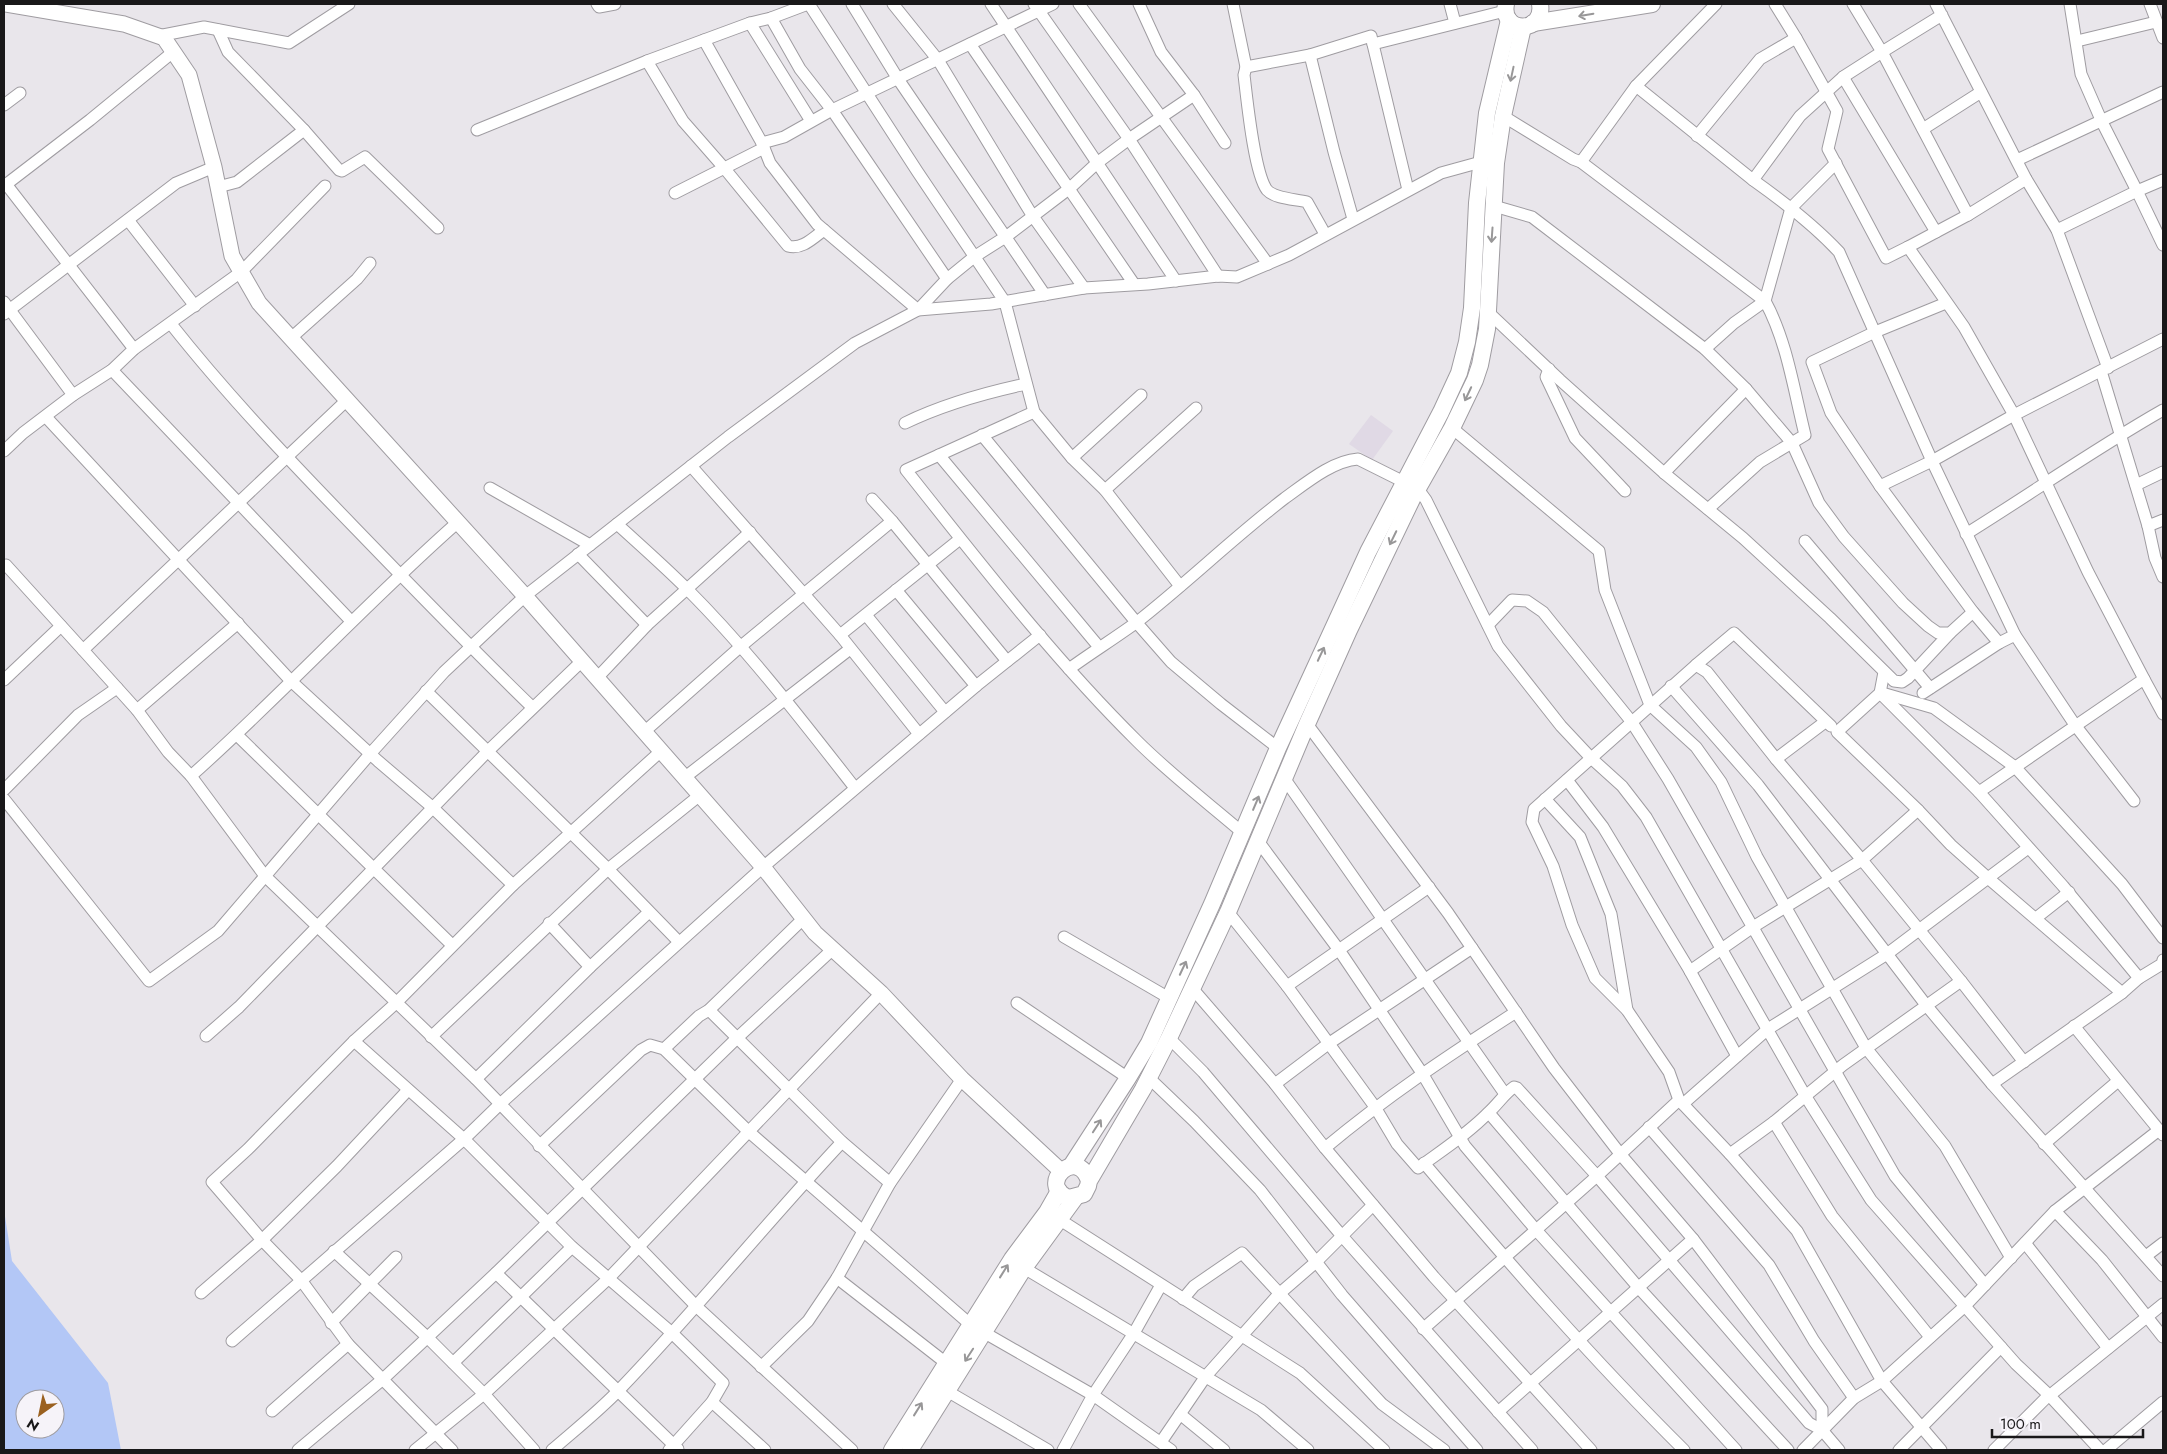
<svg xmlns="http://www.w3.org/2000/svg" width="2167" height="1454" font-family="Jost,sans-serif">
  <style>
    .built { fill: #e0d9e5 }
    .water { fill: #b3c7f6; fill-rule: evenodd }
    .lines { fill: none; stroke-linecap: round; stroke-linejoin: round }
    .minor-casing { stroke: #9f9ca1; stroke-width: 13 }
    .tertiary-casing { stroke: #9f9ca1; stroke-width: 17 }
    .secondary-casing { stroke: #9f9ca1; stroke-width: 18 }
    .minor { stroke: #fff; stroke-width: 11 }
    .tertiary { stroke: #fff; stroke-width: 15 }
    .secondary { stroke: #fff; stroke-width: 16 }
    .oneway { stroke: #989798 }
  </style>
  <rect width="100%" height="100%" fill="#e9e6eb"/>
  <polygon class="built" points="1371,415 1393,431 1372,460 1349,444"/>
  <path class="water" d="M4 1210 12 1261 108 1383 121 1450H4ZM25 1399H55V1429H25Z"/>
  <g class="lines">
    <g class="minor-casing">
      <g id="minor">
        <polyline points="597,4 599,7 615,4"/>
        <polyline points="809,4 917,171 1005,302 1034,412 1072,458 1105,490 1180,586"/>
        <polyline points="852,4 898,79 1045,295"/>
        <polyline points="893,4 938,60 1032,215 1084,288"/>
        <polyline points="991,4 1176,281"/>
        <polyline points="1034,4 1129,139 1218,276"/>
        <polyline points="1053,4 832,110 784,137 762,143 770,163 817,224 918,310 947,279 974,257 1007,236 1070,188 1097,163 1129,139 1194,95"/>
        <polyline points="1079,4 1268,264"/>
        <polyline points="1139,4 1161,52 1194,95 1225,143"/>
        <path d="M1233 4 1246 67 1244 75C1247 99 1254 173 1267 190 1275 199 1296 199 1307 202L1325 234"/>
        <polyline points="1450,4 1455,23"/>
        <polyline points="1716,4 1636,86 1753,180 1800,116 1843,77 1882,52 1853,4"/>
        <polyline points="1775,4 1796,38 1837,111 1828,149 1886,258 1908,247"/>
        <polyline points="1936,4 2026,179 1968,215 1882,52 1942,15"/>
        <polyline points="2070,4 2081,74 2102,122 2137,191 2163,180"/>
        <polyline points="2150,4 2163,38"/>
        <polyline points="771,18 800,69 832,110 947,279"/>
        <polyline points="750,23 811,121"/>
        <polyline points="218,30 228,52 304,130 339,170 342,171 365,157 438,228"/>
        <polyline points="158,36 204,27 289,43 349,4"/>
        <polyline points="704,40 762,143"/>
        <polyline points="2077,41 2156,22"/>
        <polyline points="970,44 1134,284"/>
        <polyline points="1373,44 1505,11"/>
        <polyline points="1310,55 1334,152 1353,219"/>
        <path d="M647 61 683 121 725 169 788 246C802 250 813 238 824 230"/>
        <polyline points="1246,67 1310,55 1371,36 1408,190"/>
        <polyline points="1843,77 1936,232"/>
        <polyline points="4,105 20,93"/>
        <path d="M1503 116 1573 159 1581 162 1765 301C1787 341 1794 391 1805 435L1760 462 1708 509"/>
        <polyline points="1923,129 1981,92"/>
        <polyline points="477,130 647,61 750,23 771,18 808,4"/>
        <polyline points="1697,136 1760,59 1796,38"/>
        <polyline points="2017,160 2163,92"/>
        <polyline points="1581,162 1636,86"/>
        <polyline points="2026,179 2057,230 2108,368"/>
        <path d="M1753 180C1784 202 1813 224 1839 252L1932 461 2015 635 2075 725 2134 801"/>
        <polyline points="6,184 134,349"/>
        <polyline points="4,186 90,120 173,52"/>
        <polyline points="218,187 237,182 304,130"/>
        <polyline points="675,193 764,148"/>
        <polyline points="1494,206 1532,217 1705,349 1746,389 1792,443 1819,503 1844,537 1903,603 1928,626 1938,633 1950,633 1973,612"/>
        <polyline points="128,220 195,306"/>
        <polyline points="2057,230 2137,191 2163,245"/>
        <polyline points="4,302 73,395"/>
        <polyline points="1946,303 1875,332 1812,362 1831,413 1880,486 1973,612 1999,643"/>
        <polyline points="1488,312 1560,380 1664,473 1743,538 1830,618 1894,681 1902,682 1908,678 1950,633"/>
        <polyline points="4,314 176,183 214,167"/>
        <path d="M171 324C228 396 292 463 356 529 414 589 472 649 532 707"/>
        <polyline points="291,338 357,279 370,263"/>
        <polyline points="1705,349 1734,323 1765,301 1791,208 1836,163"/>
        <polyline points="1549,369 1546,377 1575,438 1625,491"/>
        <polyline points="112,370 351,621"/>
        <polyline points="2101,371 2148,526 2163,520"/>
        <polyline points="347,400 83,650 137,710 168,752 191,776 265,876 476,1079 697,1307 852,1450"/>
        <path d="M1034 412 906 470C980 563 1053 658 1137 741 1170 774 1208 803 1243 833"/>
        <polyline points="46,417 291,681 378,761 432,807 513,885"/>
        <path d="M905 423C944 404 984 393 1026 384"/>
        <polyline points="1452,428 1599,551 1605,590 1650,705 1696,747 1721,782 1757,857 1866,1048 1945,1146 2011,1258"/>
        <polyline points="982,435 1136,622 1171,662 1221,704 1278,748"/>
        <polyline points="4,451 23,433 73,395 112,370 134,349 241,272 325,186"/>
        <polyline points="939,455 1099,647"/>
        <polyline points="1072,458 1141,395"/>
        <polyline points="691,466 840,635 919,734"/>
        <polyline points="1664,473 1746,389"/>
        <polyline points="2136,485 2163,472"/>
        <polyline points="1880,486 1932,461 2014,415 1964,327 1908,247 1968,215"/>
        <polyline points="490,488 590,545"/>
        <polyline points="1105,490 1196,408"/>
        <polyline points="872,499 892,521 1007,661"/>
        <path d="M617 524C640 545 664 566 687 589 748 650 801 719 855 788"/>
        <polyline points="2148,526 2155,558 2163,577"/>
        <path d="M1966 534C2032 493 2096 448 2163 410"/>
        <polyline points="1805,541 1930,688"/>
        <polyline points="578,554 647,625"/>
        <polyline points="6,565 83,650"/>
        <polyline points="866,615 945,712"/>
        <polyline points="1488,625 1512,600 1527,601 1543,612 1631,721 1668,779 1895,1176 1985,1285"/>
        <polyline points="840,635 960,539"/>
        <polyline points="1696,665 1734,633 1831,726"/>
        <path d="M1069 669C1091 653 1115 638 1137 622 1188 582 1234 537 1285 498 1306 483 1332 461 1358 459L1418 489 1426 500 1498 646 1561 726 1591 758 1622 786 1646 817 1806 1097 1871 1200 2016 1364 2049 1395 2100 1450"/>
        <polyline points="597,678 647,625 750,532"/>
        <polyline points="2144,679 2163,714"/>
        <polyline points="4,680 61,626"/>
        <polyline points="976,686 1040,635"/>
        <polyline points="1671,686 1758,785 1926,1005 1992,1084 2163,1276"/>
        <polyline points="426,691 608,869 679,942"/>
        <polyline points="1880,693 1979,792 2144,679 2088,572 2014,415 2163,339"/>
        <polyline points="1882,693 1934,708 2015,767 2122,884 2163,938"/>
        <polyline points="1923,693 1999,643 2015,635"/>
        <polyline points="137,710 238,623"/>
        <polyline points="1307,724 1448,913 1554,1068 1621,1155 1693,1239 1498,1412"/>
        <polyline points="644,732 740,647 892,521"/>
        <polyline points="237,735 452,945"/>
        <path d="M191 776C283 694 366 603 458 522"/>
        <polyline points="684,778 850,649"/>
        <polyline points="1284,778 1505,1094"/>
        <polyline points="1567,780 1603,827 1690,971 1737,1056"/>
        <polyline points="4,790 78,715 117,688"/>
        <polyline points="1979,792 2063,886 2139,978 2122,993 1992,1084"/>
        <polyline points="4,799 149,981 218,931 370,754 444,672 525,596 728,437 855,343 918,310 991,304 1084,288 1148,284 1218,276 1237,277 1289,255 1441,173 1481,162 1487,163"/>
        <polyline points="1545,799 1580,837 1611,914 1627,1010"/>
        <polyline points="1918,810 1951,845 1988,878 2028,848"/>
        <polyline points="1258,841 1339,950 1422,1073 1465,1146 1536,1230 1423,1329"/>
        <path d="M1228 912 1287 986 1375 1107 1397 1144 1418 1168C1441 1151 1469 1133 1489 1112 1498 1104 1504 1094 1514 1087L1517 1088 1597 1176 1809 1423 1822 1430 1839 1450"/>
        <polyline points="2036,918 2069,892"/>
        <polyline points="549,923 590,967"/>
        <polyline points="1064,937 1169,998"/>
        <polyline points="1690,971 1753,927 1862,860 1776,759"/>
        <polyline points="2139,978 2162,964 2163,960"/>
        <polyline points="1961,981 2024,1062"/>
        <polyline points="1287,986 1429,887"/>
        <polyline points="1192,988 1275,1084 1325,1148 1434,1277 1591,1450"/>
        <polyline points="1017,1003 1128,1078"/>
        <polyline points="709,1010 842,1142 890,1183"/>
        <polyline points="2074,1026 2163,1135"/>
        <polyline points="206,1036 239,1007 487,752 582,661"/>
        <polyline points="431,1037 608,869 700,795"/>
        <polyline points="1169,1038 1203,1072 1342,1236 1532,1450"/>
        <polyline points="354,1041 464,1139 572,1247 672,1333 723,1383 712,1402 669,1450"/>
        <polyline points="664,1049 699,1016 709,1010 804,918"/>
        <polyline points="1148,1077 1194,1121 1260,1190 1342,1295 1477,1450"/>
        <polyline points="476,1079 590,967 648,913"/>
        <polyline points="1275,1084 1328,1044 1472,948"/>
        <polyline points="1679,1100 1669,1072 1627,1010 1595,978 1572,925 1553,866 1532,822 1534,809 1696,665 1707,672 1776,759 1825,722"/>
        <polyline points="1683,1104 1768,1029 1887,954 1988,878 2122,993"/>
        <polyline points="1489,1113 1638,1287 1788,1450"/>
        <polyline points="1774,1122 1832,1216 1930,1337"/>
        <polyline points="1649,1127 1769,1265 1814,1341 1854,1398"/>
        <polyline points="2044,1144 2118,1081"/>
        <polyline points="539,1146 641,1050 650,1045 664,1049 748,1131 971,1325 1093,1395 1171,1450"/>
        <path d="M1325 1148C1386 1097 1449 1055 1516 1012"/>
        <polyline points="1730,1154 1797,1231 1882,1381 1941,1450"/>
        <path d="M1424 1163C1508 1262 1592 1359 1684 1450"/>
        <polyline points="2055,1211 2102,1260 2163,1337"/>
        <polyline points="1054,1216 1300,1373 1384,1450"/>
        <polyline points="1693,1239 1822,1409 1822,1430"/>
        <polyline points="2025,1243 2108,1348"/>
        <polyline points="334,1251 427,1337 484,1394 534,1450"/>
        <polyline points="2146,1256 2163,1243"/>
        <polyline points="1024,1268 1261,1410 1308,1450"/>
        <polyline points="496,1273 678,1449"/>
        <polyline points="837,1278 946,1363"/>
        <polyline points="201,1293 262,1240 337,1166 408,1090"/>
        <polyline points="1183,1299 1194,1286 1242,1253 1382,1404 1444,1450"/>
        <polyline points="331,1323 396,1257"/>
        <polyline points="232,1341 464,1139 500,1104 763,867 976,686 896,590"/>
        <polyline points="453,1363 572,1247"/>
        <polyline points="761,1367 808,1321 837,1278 890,1183 962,1079"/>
        <polyline points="947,1391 1048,1450"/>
        <polyline points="2054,1392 2163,1304"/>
        <polyline points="712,1402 765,1450"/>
        <polyline points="272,1411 348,1344"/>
        <polyline points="1180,1414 1224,1450"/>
        <polyline points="1161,1442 1206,1376 1279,1294 1316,1262 1373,1205"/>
        <polyline points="298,1450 383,1379 496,1273 736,1039 833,949"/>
        <polyline points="415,1450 484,1394 608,1279 881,993"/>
        <polyline points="452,1450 348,1344 301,1280 262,1240 212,1182 248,1149 354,1041 396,1003 513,885 661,751"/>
        <path d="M552 1450C575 1430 599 1411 620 1389 697 1309 766 1223 842 1142"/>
        <polyline points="1063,1450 1093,1395 1134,1333 1161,1285"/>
        <polyline points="1736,1450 1536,1230 1597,1176 1679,1100 1730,1154 1774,1122 1843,1065 1961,981 1862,860 1918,810 1837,732 1880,693 1884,672"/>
        <polyline points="1803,1450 1854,1398 1882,1381 1965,1306 2055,1211 2159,1130"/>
        <polyline points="1899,1450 2001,1347"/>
        <polyline points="1994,1450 2049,1395"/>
        <polyline points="2106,1450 2163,1402"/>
      </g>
    </g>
    <g class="tertiary-casing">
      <polyline id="tertiary" points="6,4 124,24 164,38 189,75 214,167 232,256 259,303 525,596 763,867 815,933 881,993 962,1079 1061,1171"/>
    </g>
    <g class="secondary-casing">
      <g id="secondary">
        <path d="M1506 4C1500 34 1545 34 1540 4"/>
        <polyline points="1533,23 1652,4"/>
        <polyline points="1071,1166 1128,1078 1149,1043 1212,904 1278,748 1336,622 1368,552 1441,412 1459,373 1467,342 1472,308 1477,203 1487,113 1509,20"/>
        <path d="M1089 1181C1078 1145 1035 1185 1069 1198L1084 1194 1088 1186 1089 1181 1143 1089 1169 1038 1228 912 1307 724 1349 630 1413 497 1452 428 1475 380 1480 365 1487 329 1496 163 1503 116 1523 27"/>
        <polyline points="892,1450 1012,1259 1047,1212 1059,1191"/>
        <polyline points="910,1450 1024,1268 1075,1198"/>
      </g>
    </g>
    <use href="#minor" class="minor"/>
    <use href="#tertiary" class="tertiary"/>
    <use href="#secondary" class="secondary"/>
  </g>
  <defs><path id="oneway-shaft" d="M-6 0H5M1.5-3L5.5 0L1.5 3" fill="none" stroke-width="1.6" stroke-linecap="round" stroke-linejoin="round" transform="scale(1.25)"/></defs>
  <g class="oneway">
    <use href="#oneway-shaft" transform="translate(1586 15) rotate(170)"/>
    <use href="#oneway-shaft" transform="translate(1512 74) rotate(102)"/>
    <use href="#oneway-shaft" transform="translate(1492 235) rotate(94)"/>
    <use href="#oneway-shaft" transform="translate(1468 394) rotate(115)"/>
    <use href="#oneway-shaft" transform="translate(1393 538) rotate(116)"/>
    <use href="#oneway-shaft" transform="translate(1321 654) rotate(-65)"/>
    <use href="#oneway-shaft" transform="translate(1256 803) rotate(-67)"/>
    <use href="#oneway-shaft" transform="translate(1183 968) rotate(-65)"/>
    <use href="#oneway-shaft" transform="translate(1097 1126) rotate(-57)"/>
    <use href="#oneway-shaft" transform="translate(1004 1271) rotate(-58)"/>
    <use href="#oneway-shaft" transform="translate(969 1355) rotate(123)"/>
    <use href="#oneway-shaft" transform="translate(918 1409) rotate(-58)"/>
  </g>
  <rect width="2167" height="1454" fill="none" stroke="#191819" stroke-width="10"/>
  <g transform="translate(40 1414) rotate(213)"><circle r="24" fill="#f6f3f9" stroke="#9e9b9f"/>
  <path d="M0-4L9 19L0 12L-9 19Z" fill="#9a6020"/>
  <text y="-8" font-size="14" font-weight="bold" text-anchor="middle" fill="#191819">N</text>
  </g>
  <path d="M1992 1429v8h151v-8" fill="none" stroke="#191819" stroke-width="2.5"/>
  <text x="2000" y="1429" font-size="15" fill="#191819" stroke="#f6f3f9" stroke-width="4" paint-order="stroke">100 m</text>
</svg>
